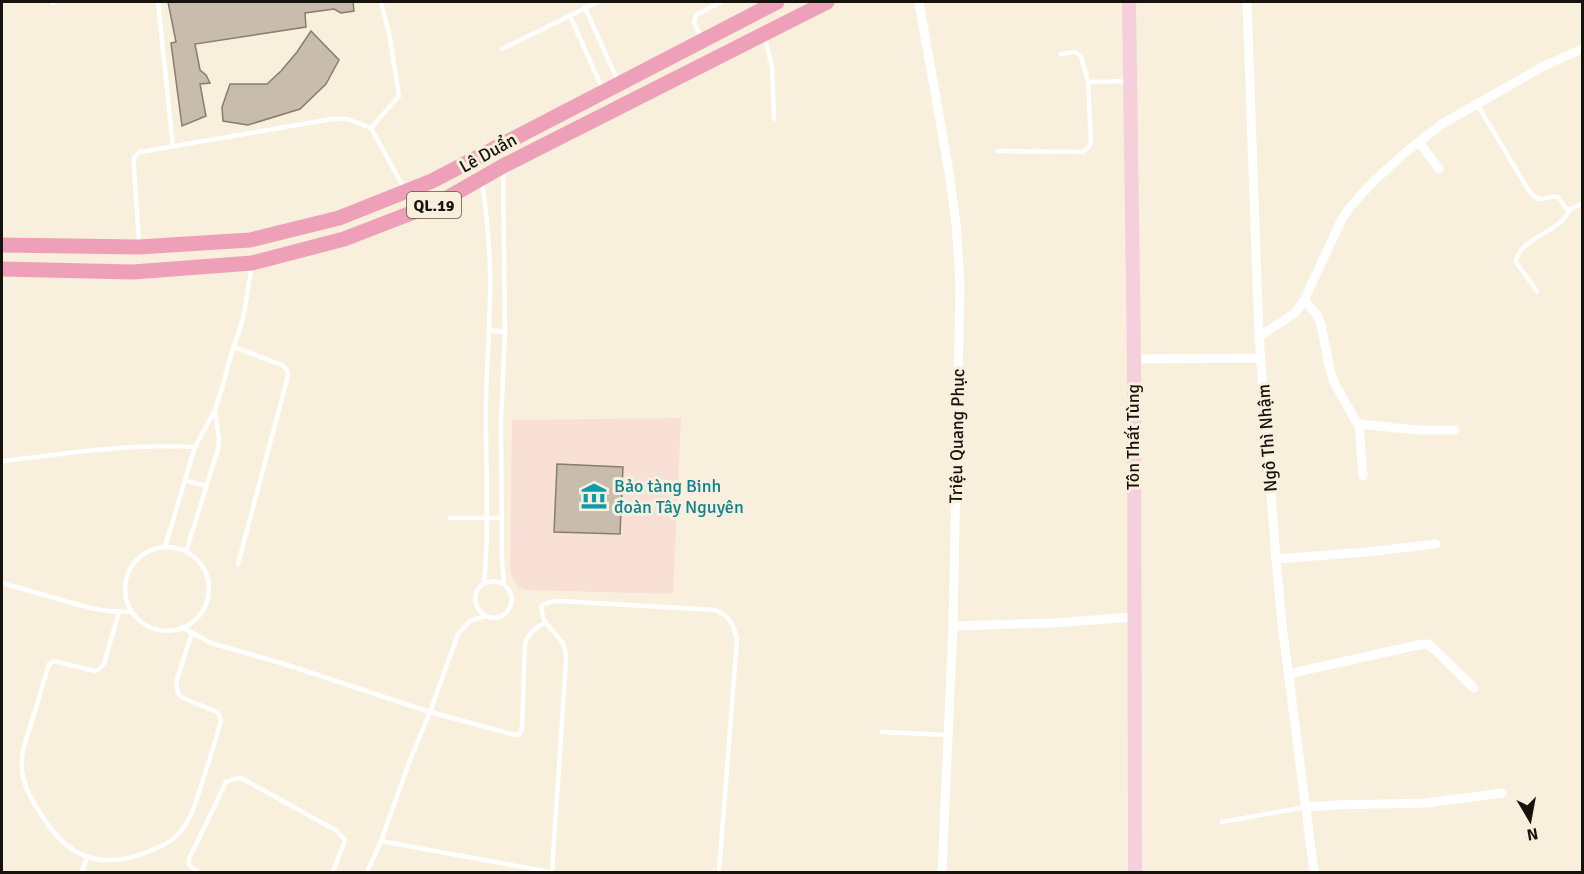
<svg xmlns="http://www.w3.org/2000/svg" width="1584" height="874" font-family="Signika,sans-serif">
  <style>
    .commercial { fill: #f9e0d7 }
    .building { fill: #c8bcac; stroke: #887d6e; stroke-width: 1.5 }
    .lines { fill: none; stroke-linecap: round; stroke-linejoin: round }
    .lane { stroke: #fff; stroke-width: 4.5 }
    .street { stroke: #fff; stroke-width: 9 }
    .secondary { stroke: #f6cfdc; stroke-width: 14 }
    .primary { stroke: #eea0b9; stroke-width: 15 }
    .labels { text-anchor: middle; stroke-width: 6; stroke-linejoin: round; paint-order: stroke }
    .shield { fill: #f8efdd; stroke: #5a554b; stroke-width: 1.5 }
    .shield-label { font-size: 16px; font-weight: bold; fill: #16130d }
    .street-label { font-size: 18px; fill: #16130d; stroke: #f8efdd }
    .culture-label { font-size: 18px; fill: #0d838f; stroke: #f8efdd; text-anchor: start }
  </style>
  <rect width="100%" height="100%" fill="#f8efdd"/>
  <polygon class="commercial" points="681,418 673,594 527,590 518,587 513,579 510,571 512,420"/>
  <g class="building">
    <polygon points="168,2 353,2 354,11 341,13 334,9 305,13 306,27 195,44 200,70 206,75 210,83 200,84 206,116 182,126 171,43 176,42"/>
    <polygon points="311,31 339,60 326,84 300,109 248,125 223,121 222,107 230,84 267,84 281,71 297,52"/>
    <polygon points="557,464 623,467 620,534 554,532"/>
  </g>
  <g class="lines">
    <g class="lane">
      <polyline points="53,2 53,3"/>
      <polyline points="158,2 173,147"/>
      <polyline points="585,8 618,81"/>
      <polyline points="570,16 603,90"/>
      <polyline points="701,37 694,22 696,15 721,2"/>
      <polyline points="765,38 772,67 774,119"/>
      <polyline points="502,49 598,2"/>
      <polyline points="1061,54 1075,52 1081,56 1088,82"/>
      <path d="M1477 104 1529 191C1544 207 1543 194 1558 197L1566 208 1569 210 1582 204"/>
      <polyline points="371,128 399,96 390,38 381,2"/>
      <polyline points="997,151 1083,152 1089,147 1091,140 1088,82 1129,81"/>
      <polyline points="503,169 505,332 501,421 502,561 504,584 509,590 512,597 511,605 507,612 501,617 493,618 485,616 478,609 475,600 477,590 484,583 494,581 504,584"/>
      <path d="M482 181C486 211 490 241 490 272 491 315 487 358 486 400 485 461 490 522 484 583"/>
      <polyline points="139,243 134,167 134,158 140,152 332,119 348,119 371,128 405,190"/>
      <path d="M1537 291 1516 262C1519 237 1561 233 1569 210"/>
      <polyline points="489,330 505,332"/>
      <polyline points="234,347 282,365 287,370 288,376 238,564"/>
      <path d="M2 461C66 454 130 443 195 447"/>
      <polyline points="185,480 206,486"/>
      <polyline points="450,518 502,518"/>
      <polyline points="165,547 195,447 215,410 223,385 228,365 243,319 252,265"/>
      <circle cx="167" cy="589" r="42"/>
      <polyline points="186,552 218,449 219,439 215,410"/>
      <polyline points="2,583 90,608 108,611 132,612"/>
      <path d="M119 612 104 664 98 670 94 671 54 661 49 664C43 683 38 702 32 721 27 737 20 753 22 770 23 784 31 799 39 811 66 857 99 872 150 851 161 846 172 842 180 832 192 818 197 799 202 782 209 762 215 742 221 721L220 716 217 712 181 697 178 693 176 682 192 633"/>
      <path d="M182 627 211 643 281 663 430 712 515 735 520 734 522 728 525 644C529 632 535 628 545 623"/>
      <polyline points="882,732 948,735"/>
      <polyline points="1222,822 1306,807"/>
      <polyline points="381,841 550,872"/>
      <polyline points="82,872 87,857"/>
      <polyline points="198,872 189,865 189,859 226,782 234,779 241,778 337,831 345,840 333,872"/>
      <polyline points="367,872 381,841 410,760 430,712 458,634 470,621 485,616"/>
      <path d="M552 872 566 661C566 655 566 648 562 642 554 630 539 622 542 605L550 602 559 601 715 610C731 617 732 622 737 639L719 872"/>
    </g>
    <g class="street">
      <polyline points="919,2 949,172 956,223 960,284 953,626 942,872"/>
      <polyline points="1247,2 1259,337 1276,559 1282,624 1314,872"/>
      <polyline points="1419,142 1439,169"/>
      <polyline points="1304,300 1317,315 1321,325 1330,370 1334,382 1355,420 1359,424 1417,430 1455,430"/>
      <polyline points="1259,337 1295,313 1304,300 1341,221 1350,207 1374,181 1406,152 1442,124 1542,67 1582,49"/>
      <polyline points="1134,359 1261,358"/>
      <polyline points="1359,424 1363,476"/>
      <polyline points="1276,559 1367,552 1436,544"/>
      <polyline points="953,626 1052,623 1133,617"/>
      <polyline points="1288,674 1423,644 1428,644 1435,650 1474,688"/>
      <polyline points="1306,807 1338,805 1426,803 1502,793"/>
    </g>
    <polyline class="secondary" points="1129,2 1134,359 1135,872"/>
    <g class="primary">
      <polyline points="2,245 139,247 250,240 339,218 432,181 777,2"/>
      <polyline points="2,269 133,272 252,263 344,239 440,202 503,166 827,2"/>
    </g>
  </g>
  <defs>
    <g id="museum-bare" transform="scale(2.07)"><path d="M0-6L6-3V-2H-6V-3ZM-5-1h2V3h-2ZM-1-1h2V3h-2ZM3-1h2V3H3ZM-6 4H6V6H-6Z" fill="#0f9aa8" stroke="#f8efdd" stroke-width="2.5" paint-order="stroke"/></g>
  </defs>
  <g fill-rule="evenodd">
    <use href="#museum-bare" x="594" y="496"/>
  </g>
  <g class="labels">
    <rect class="shield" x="407" y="192" width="54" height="26" rx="4.5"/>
    <g class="shield-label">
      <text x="434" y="211">QL.19</text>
    </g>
    <g class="street-label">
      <text transform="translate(488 153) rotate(-29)" y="6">Lê Duẩn</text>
      <text transform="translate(957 436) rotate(-89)" y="6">Triệu Quang Phục</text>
      <text transform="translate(1133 437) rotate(-90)" y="6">Tôn Thất Tùng</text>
      <text transform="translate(1267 438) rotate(-94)" y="6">Ngô Thì Nhậm</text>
    </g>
    <g class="culture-label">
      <text x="614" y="492">Bảo tàng Binh<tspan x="614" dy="21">đoàn Tây Nguyên</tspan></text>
    </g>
  </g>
  <rect width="1584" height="874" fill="none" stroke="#16130d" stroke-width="6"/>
  <g transform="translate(1530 820) rotate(170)" stroke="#f8efdd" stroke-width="4.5" paint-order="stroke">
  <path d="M0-4.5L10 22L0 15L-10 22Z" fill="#16130d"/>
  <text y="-9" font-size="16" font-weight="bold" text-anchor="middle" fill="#16130d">N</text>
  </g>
</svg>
